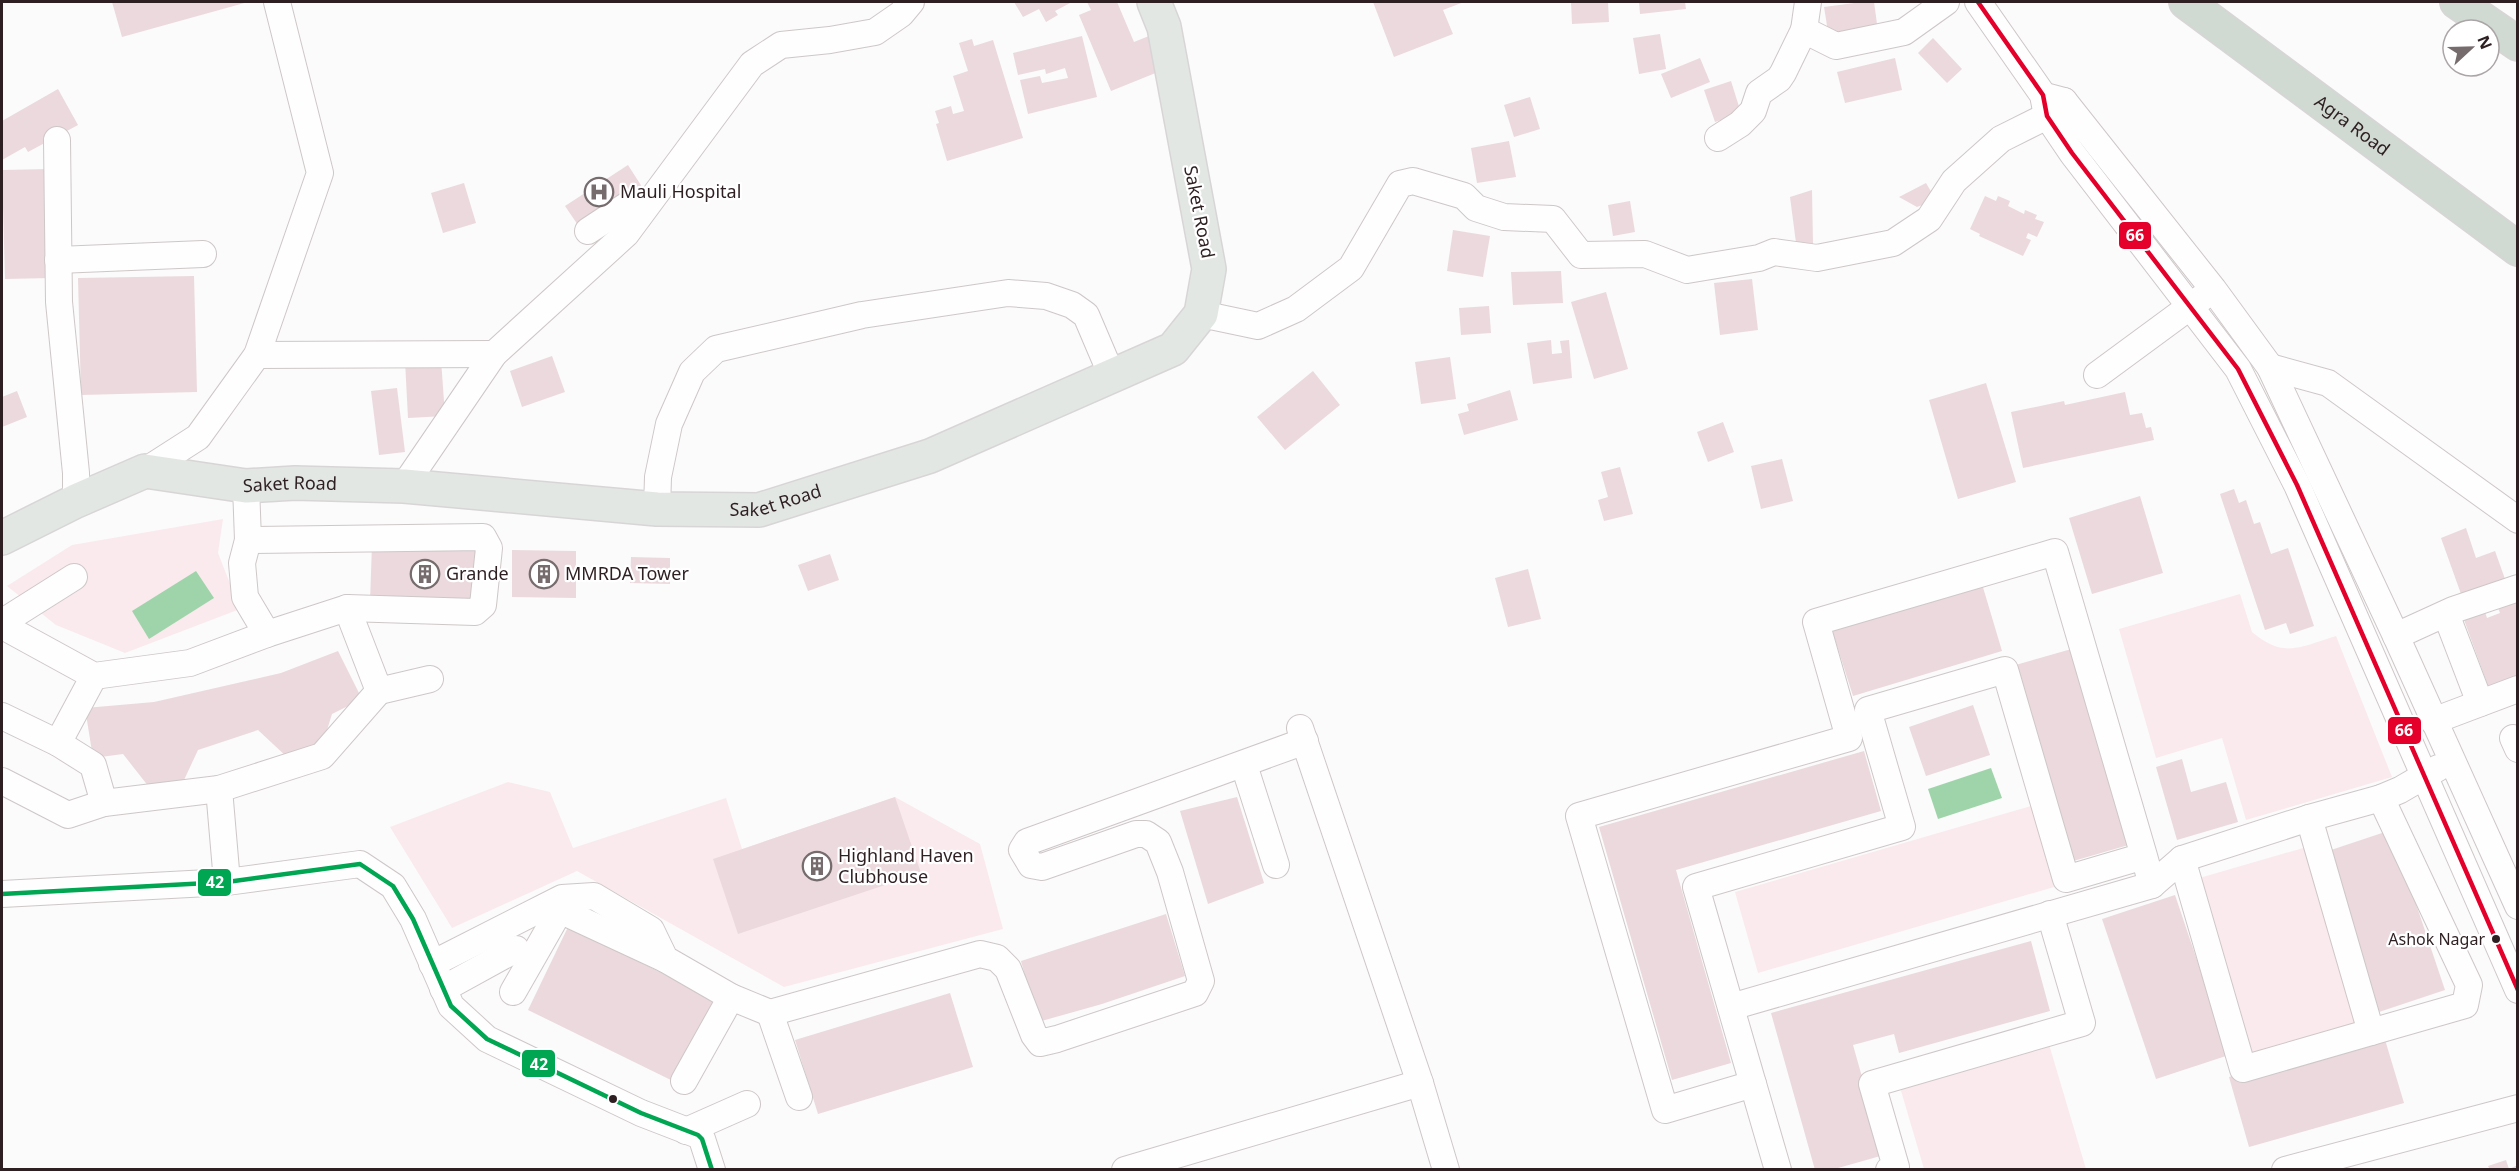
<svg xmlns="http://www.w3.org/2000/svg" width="2519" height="1171" font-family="'Noto Sans',sans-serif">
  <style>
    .green { fill: #faeaed }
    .water { fill: #9fd4aa }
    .building { fill: #ebd9dd }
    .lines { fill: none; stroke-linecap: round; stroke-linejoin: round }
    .minor-casing { stroke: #cec7c8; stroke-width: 28 }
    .major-casing { stroke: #d8d5d6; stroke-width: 36 }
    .highway-casing { stroke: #d8d5d6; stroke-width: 36 }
    .minor { stroke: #fefefe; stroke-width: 26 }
    .major { stroke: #e3e7e4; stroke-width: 33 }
    .highway { stroke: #d0d9d2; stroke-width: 33 }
    .bus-1-casing { stroke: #fff; stroke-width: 9 }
    .bus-2-casing { stroke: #fff; stroke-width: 9 }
    .bus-1 { stroke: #e4002b; stroke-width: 4.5 }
    .bus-2 { stroke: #00a651; stroke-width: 4.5 }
    .bus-dot { fill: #2e1f22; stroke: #fff; stroke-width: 2 }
    .labels { text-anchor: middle; stroke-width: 4.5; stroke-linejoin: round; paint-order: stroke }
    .bus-label { font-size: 16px; fill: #2e1f22; stroke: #fff; text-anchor: end }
    .street-label { font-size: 18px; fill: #2e1f22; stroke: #fff }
    .poi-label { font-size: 18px; fill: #2e1f22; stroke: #fff; text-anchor: start }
    .line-badge { stroke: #fff; stroke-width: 2 }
    .badge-label { font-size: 16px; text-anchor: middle; font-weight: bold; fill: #fff }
  </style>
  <rect width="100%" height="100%" fill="#fbfbfb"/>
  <g class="green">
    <polygon points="223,519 218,553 240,609 125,653 56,625 7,586 72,545"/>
    <path d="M2240 594 2252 632C2284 659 2300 647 2336 636L2392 777 2246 820 2222 738 2156 758 2119 629Z"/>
    <polygon points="508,782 550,792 573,848 726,798 742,849 895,797 980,844 1003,929 784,987 577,871 452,928 390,827"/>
    <polygon points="2031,806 2054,887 1758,973 1735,892"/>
    <polygon points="2310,846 2362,1025 2248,1058 2196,879"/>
    <polygon points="2048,1041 2086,1169 1924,1169 1899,1084"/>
  </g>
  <g class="water">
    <polygon points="196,571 214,598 149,639 132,611"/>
    <polygon points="1991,768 2002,798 1938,819 1928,789"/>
  </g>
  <g class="building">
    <polygon points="112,2 248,2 122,37"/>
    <polygon points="1014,2 1072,2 1055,11 1058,15 1046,22 1039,9 1023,17"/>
    <polygon points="1087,2 1117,2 1134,42 1149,36 1163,70 1111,91 1079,15 1091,10"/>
    <polygon points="1373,2 1464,2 1443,10 1453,34 1394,57"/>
    <polygon points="1571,2 1608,2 1609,22 1572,24"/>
    <polygon points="1639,2 1685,2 1686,9 1640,14"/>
    <polygon points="1862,2 1874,2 1878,31 1829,38 1824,7"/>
    <polygon points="1660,34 1666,69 1639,74 1633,38"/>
    <polygon points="1082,36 1097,97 1028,114 1020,80 1040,76 1042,83 1068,78 1065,68 1046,74 1045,69 1018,75 1013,53"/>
    <polygon points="1933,38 1962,69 1947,83 1918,53"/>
    <polygon points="972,39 974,46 993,40 1023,138 947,161 936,124 939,123 935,111 951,106 953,114 964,111 953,76 968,71 959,43"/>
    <polygon points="1700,58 1710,82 1671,98 1661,74"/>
    <polygon points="1895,58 1902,90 1845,103 1837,72"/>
    <polygon points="1731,81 1741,113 1715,122 1704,90"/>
    <polygon points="58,89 78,125 28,152 25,147 2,160 2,121"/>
    <polygon points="1530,97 1540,129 1514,137 1504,105"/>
    <polygon points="1509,141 1516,177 1477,183 1471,148"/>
    <polygon points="628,165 644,190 582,231 565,206"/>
    <polygon points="48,169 51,278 5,279 2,170"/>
    <polygon points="464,183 476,223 443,233 431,193"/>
    <polygon points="1926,183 1936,200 1917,207 1899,197"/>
    <polygon points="1812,190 1813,244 1796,243 1790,197"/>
    <polygon points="1985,196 1996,201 1998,196 2010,201 2008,206 2024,214 2025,210 2037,215 2035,219 2044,222 2037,237 2028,233 2026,238 2031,240 2023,256 1979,236 1980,234 1970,229"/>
    <polygon points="1630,201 1635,232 1613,236 1608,205"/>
    <polygon points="1453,230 1490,236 1483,277 1447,271"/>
    <polygon points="1561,271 1563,303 1513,305 1511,272"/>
    <polygon points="194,276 197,392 81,395 78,278"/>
    <polygon points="1752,279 1758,330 1720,335 1714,283"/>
    <polygon points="1606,292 1628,369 1594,379 1571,302"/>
    <polygon points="1489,306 1491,333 1461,335 1459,308"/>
    <polygon points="1551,340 1552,354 1562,353 1560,341 1569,340 1572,378 1533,384 1527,343"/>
    <polygon points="552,356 565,392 522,407 510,371"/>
    <polygon points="1450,357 1456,399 1421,404 1415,362"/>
    <polygon points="441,359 445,416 408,418 405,361"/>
    <polygon points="1313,371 1340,405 1285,450 1257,417"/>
    <polygon points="1986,383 2016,482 1958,499 1929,400"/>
    <polygon points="397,388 405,452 379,455 371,391"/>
    <polygon points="1510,390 1518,420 1464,435 1458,414 1469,411 1467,404"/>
    <polygon points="17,391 27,417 2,427 2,397"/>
    <polygon points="2125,392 2130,415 2142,413 2146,428 2151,427 2154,440 2023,468 2011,412 2064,401 2065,405"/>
    <polygon points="1723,422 1734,452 1708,462 1697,432"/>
    <polygon points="1782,459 1793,501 1761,509 1751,466"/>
    <polygon points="1620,467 1633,514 1604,521 1598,500 1608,497 1601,472"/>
    <polygon points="2234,489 2239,503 2246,500 2254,524 2260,522 2271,554 2288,548 2314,626 2290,634 2286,623 2265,630 2220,494"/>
    <polygon points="2140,496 2163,573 2092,594 2069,518"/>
    <polygon points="2466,528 2476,558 2495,551 2505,579 2461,594 2441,538"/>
    <polygon points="372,544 480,547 478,605 370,602"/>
    <polygon points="512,550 576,551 576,598 512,597"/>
    <polygon points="830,554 839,580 808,591 798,565"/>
    <polygon points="631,557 670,558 670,584 630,583"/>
    <polygon points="1528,569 1541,619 1508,627 1495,578"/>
    <polygon points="1982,584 2002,651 1853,696 1832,630"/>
    <polygon points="2518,597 2518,676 2491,694 2463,617 2484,609 2487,618 2500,613 2497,605"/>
    <polygon points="2075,648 2132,844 2070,862 2012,666"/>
    <polygon points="338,651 362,699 332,714 322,746 288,758 258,730 198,750 184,780 149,787 123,754 93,758 85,708 154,702 281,673"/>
    <polygon points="1973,705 1990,755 1926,776 1909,727"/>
    <polygon points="1864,751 1881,811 1676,870 1731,1063 1672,1080 1599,827"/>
    <polygon points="2182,759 2191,792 2226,782 2238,822 2177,840 2156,767"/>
    <polygon points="895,797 921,873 738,934 713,859"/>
    <polygon points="1237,797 1264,883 1208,904 1180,811"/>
    <polygon points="2391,830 2445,990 2376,1013 2322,853"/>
    <polygon points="2175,895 2229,1055 2156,1079 2102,919"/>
    <polygon points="1166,914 1185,976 1102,1004 1038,1022 1021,961"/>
    <polygon points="568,927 717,1000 677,1083 528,1010"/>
    <polygon points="2031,941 2050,1011 1899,1053 1894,1034 1853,1045 1884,1155 1831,1170 1815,1170 1771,1013"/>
    <polygon points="950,993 973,1067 818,1114 795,1040"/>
    <polygon points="2383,1033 2404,1103 2249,1147 2229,1077"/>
    <polygon points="2506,1160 2509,1169 2518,1165 2518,1170 2490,1170 2488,1166"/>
  </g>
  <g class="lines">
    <g class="minor-casing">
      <g id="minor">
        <polyline points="1808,2 1804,30 1836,46 1904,32 1946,2"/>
        <polyline points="1978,2 2043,95 2047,116 2072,153 2238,369 2297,485 2518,990"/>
        <polyline points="2049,97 2064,101 2213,289 2270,367 2396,636 2518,906"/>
        <polyline points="1718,138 1740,124 1753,111 1759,93 1779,79 1783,73 1804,30"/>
        <polyline points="57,140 59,302 76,473 76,501"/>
        <polyline points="588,231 629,204 638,217"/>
        <polyline points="58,260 203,254"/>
        <polyline points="1201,314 1258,326 1296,309 1351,268 1400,184 1413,181 1464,196 1476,208 1504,217 1553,219 1581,255 1645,254 1687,270 1759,258 1774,252 1817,258 1893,243 1929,219 1954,181 2001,139 2047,116 2064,101"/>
        <polyline points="257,355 494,354"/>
        <polyline points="2270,367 2328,383 2518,520"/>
        <polyline points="2097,375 2203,297"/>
        <polyline points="145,471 198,437 257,355 320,173 277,2"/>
        <polyline points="404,486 494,354 626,234 752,64 781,45 830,40 875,32 901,14 911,2"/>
        <polyline points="657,509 658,477 669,424 692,372 716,349 862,315 1008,293 1046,296 1072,305 1086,315 1112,376"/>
        <polyline points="248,540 483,537 489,548 483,605 475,612 347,608 267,634"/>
        <polyline points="74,577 9,618 10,630 94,676 190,663 267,634 245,597 242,563 248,540 246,486"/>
        <polyline points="2446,614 2480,703"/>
        <polyline points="2396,636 2453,610 2518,588"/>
        <polyline points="379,691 430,679"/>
        <polyline points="2,716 58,743 94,676"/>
        <polyline points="2433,721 2518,689"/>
        <polyline points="1300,728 1420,1083"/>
        <polyline points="2513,738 2518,749"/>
        <polyline points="58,743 93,765 104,803 219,789 322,756 379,691 347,608"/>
        <polyline points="1244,765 1276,865"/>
        <polyline points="2,781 68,815 104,803"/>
        <polyline points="219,789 227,882"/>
        <polyline points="2144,856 2066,879 2005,670 1868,710 1902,827 1696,887 1753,1084 1665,1110 1579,816 1849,738 1816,622 2055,552 2144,856 2152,885"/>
        <polyline points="2182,859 2243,1069 2371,1032 2309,818"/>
        <polyline points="2,894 227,882 360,864 393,886 413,919 451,1006 487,1039 641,1113 698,1135 702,1139 712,1170"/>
        <polyline points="432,964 562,898 594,896 651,930 665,959 731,997 770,1013 980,954 997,958 1008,969 1034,1035 1040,1043 1057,1039 1195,993 1201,981 1170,872 1158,842 1146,834 1136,834 1042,867 1031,865 1022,850 1027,842 1305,741"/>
        <polyline points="443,989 516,949"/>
        <polyline points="513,992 557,915 566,913 665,959"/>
        <polyline points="1731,1007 2152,885 2182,859 2309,818 2381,798 2400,790 2438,768"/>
        <polyline points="770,1013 799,1097"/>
        <polyline points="2371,1032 2465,1005 2469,985 2381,798"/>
        <polyline points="684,1081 731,997"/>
        <polyline points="1753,1084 1778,1170"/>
        <polyline points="686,1131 747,1104"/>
        <polyline points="1125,1170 1420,1083 1446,1170"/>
        <polyline points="1889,1170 1896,1167 1872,1084 2082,1023 2050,914"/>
        <polyline points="2285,1170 2518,1108"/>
      </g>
    </g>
    <g class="major-casing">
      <g id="major">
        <path id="s1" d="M2 538 76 501 145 471 246 486 295 483 404 486 657 509 759 510 930 456 1173 349 1201 314 1209 269 1164 27 1154 2"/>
      </g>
    </g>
    <g class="highway-casing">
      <g id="highway">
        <path id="s2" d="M2186 2 2518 249"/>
        <polyline points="2457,2 2518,44"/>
      </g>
    </g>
    <use href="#minor" class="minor"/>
    <use href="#major" class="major"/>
    <use href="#highway" class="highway"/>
    <g class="bus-1-casing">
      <polyline id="bus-1" points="1978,2 2043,95 2047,116 2072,153 2238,369 2297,485 2518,990"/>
    </g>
    <g class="bus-2-casing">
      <polyline id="bus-2" points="2,894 227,882 360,864 393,886 413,919 451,1006 487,1039 641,1113 698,1135 702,1139 712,1170"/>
    </g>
    <use href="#bus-1" class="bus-1"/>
    <use href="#bus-2" class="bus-2"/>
  </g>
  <defs>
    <g id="hospital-ring" transform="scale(1.5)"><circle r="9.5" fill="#fff" stroke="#766c6e" stroke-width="1.5"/><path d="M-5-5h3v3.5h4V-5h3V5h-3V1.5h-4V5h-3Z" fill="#766c6e"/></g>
    <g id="building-ring" transform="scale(1.5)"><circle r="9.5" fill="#fff" stroke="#766c6e" stroke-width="1.5"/><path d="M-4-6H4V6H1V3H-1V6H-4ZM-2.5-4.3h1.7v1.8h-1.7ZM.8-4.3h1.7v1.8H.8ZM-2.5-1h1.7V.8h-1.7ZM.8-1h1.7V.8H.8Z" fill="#766c6e"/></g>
  </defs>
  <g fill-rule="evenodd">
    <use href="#hospital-ring" x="599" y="192"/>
    <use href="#building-ring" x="425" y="574"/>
    <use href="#building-ring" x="544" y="574"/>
    <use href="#building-ring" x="817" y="866"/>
  </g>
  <g class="bus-dot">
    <circle cx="2496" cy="939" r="5"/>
    <circle cx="613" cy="1099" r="5"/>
  </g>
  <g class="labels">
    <g class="bus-label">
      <text x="2485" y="945">Ashok Nagar</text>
    </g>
    <g class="street-label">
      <text dy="6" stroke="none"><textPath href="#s2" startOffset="207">Agra Road</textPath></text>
      <text transform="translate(1199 212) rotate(79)" y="6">Saket Road</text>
      <text dy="6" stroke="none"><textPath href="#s1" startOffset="304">Saket Road</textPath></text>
      <text dy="6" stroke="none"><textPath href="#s1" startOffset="792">Saket Road</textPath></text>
    </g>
    <g class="poi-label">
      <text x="620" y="198">Mauli Hospital</text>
      <text x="446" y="580">Grande</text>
      <text x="565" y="580">MMRDA Tower</text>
      <text x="838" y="862">Highland Haven<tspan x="838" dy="21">Clubhouse</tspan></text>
    </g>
  </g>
  <g class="line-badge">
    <rect x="2118" y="221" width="34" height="29" rx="6" fill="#e4002b"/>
    <rect x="2387" y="716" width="35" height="29" rx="6" fill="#e4002b"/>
    <rect x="197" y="868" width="35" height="29" rx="6" fill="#00a651"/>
    <rect x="521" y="1049" width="35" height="29" rx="6" fill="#00a651"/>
  </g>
  <g class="badge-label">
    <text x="2135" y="241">66</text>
    <text x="2404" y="736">66</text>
    <text x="215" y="888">42</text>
    <text x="539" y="1070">42</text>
  </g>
  <rect width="2519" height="1171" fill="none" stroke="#2e1f22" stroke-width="6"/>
  <g transform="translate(2471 48) rotate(68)"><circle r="28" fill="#ffffff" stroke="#aba5a7" stroke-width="1.5"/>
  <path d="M0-4.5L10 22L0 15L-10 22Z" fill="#766c6e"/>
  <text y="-9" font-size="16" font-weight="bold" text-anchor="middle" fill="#2e1f22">N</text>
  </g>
</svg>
